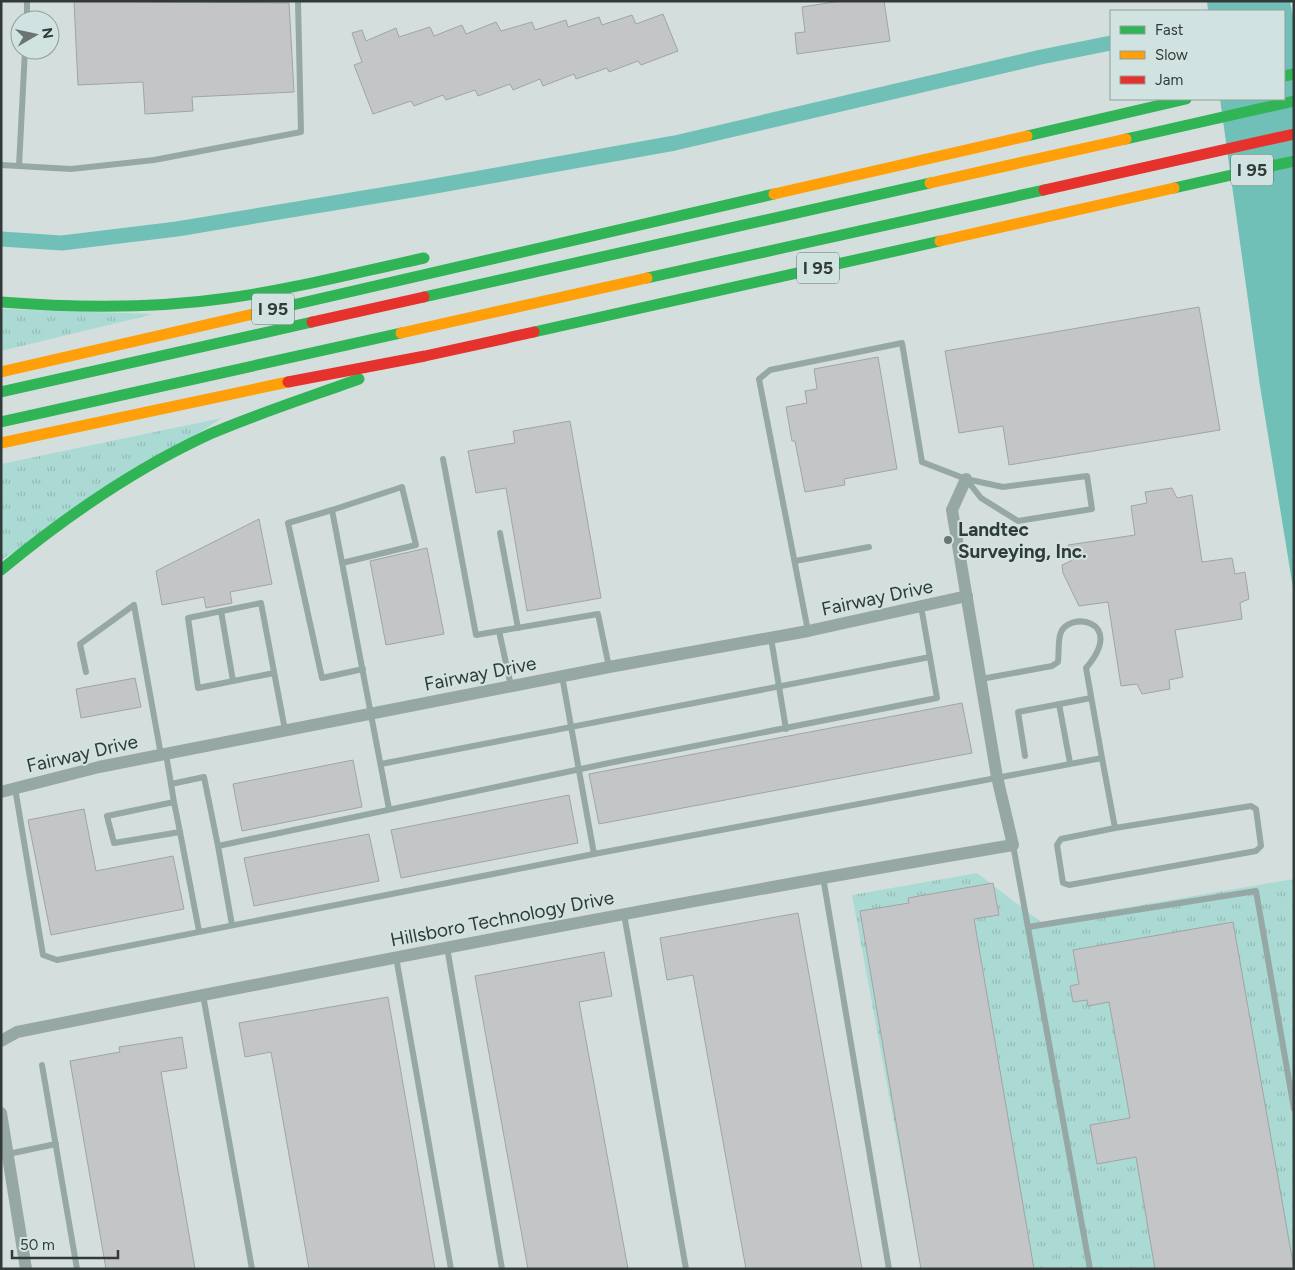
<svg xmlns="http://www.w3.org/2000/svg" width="1295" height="1270" font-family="Figtree,sans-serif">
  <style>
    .grass { fill: url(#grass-tufts) }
    .water { fill: #71c0b8 }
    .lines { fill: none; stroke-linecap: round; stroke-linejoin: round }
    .canal { stroke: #71c0b8; stroke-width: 15 }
    .building { fill: #c4c5c6; stroke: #a1a4a4 }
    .lane { stroke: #96a8a5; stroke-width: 6 }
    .street { stroke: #96a8a5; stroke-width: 12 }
    .fast { stroke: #30b455; stroke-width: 11 }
    .slow { stroke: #ff9f0a; stroke-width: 11 }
    .jam { stroke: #e5322d; stroke-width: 11 }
    .poi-dot { fill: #6b7472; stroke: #d0e3e0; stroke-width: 2 }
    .labels { text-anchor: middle; stroke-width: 4; stroke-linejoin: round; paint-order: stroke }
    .shield { fill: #d0e3e0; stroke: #616d6b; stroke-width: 1 }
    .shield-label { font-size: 18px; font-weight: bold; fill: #323a39 }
    .poi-label { font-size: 19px; font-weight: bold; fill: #323a39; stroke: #d0e3e0; text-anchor: start }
    .street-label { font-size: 19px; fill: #323a39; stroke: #d0e3e0 }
  </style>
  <defs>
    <pattern id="grass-tufts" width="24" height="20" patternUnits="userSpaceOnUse" patternTransform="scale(1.25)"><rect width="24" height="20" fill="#abdad4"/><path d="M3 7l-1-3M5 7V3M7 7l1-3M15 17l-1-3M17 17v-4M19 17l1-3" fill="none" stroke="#94bcb7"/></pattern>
  </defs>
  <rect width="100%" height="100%" fill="#d4dfdd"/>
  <g class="grass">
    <polygon points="1,309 154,314 1,351"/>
    <polygon points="222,418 1,560 1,464"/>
    <polygon points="977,873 1041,922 1294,879 1294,1269 921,1269 852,895"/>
  </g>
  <polygon class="water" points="1207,1 1290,1 1294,22 1294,594 1260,386 1220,99 1284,99 1284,11 1208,11"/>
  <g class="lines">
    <polyline class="canal" points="1,239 62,243 177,229 424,188 675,143 1041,57 1111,43"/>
  </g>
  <g class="building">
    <polygon points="74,1 289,3 294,92 192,97 193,111 145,114 143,82 78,85"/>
    <polygon points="840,1 884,1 890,41 797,54 795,33 805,32 802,7"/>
    <polygon points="663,14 678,51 641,65 638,61 609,72 607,68 576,79 574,74 543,86 540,79 513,90 510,84 478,96 475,90 446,100 443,95 414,106 411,101 373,114 354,65 362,62 352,33 362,30 366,41 396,28 399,37 430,27 434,36 462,25 466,34 496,22 501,31 532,22 535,30 566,20 568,27 599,17 602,25 632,15 636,24"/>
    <polygon points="1199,307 1220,430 1009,465 1003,426 959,433 945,351"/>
    <polygon points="878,357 897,469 854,477 844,479 845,485 805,492 795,441 792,441 786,407 807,403 805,391 817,389 814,369"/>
    <polygon points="570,421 601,598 527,611 506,488 476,493 468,451 515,443 513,431"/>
    <polygon points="1172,488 1177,498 1192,495 1202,562 1232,558 1235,574 1245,572 1249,599 1240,603 1242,619 1175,630 1183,677 1169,680 1170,689 1142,694 1137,684 1121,686 1108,602 1079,606 1063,573 1062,565 1071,561 1068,545 1135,535 1131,506 1147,503 1145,492"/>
    <polygon points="259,519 272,584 230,592 232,603 206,608 204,597 162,605 156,571"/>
    <polygon points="427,548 444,634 386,645 370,561"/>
    <polygon points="135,678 141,707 81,718 76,689"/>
    <polygon points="962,703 972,753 599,824 589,774"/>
    <polygon points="353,760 362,807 242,831 233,784"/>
    <polygon points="569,795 578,843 401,878 391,830"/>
    <polygon points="84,809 96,871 173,856 184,909 51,935 28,820"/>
    <polygon points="369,834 379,881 254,906 244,858"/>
    <polygon points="993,883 999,915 974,919 1034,1269 921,1269 860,911 909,903 908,898"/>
    <polygon points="798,913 862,1269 746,1269 693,975 667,980 660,938"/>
    <polygon points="1233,922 1294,1269 1155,1269 1136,1157 1097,1164 1090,1125 1130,1118 1109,1002 1088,1006 1087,1000 1073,1002 1070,986 1079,984 1073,950"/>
    <polygon points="604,952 612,996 579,1002 628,1269 528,1269 475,976"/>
    <polygon points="388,997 435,1269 309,1269 271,1052 245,1057 239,1023"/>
    <polygon points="182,1037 187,1068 161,1072 195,1269 106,1269 70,1061 120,1052 119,1047"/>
  </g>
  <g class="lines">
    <g class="lane">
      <polyline points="27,20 27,1"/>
      <polyline points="1,165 71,169 154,160 301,132 298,1"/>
      <polyline points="19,166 25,50"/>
      <polyline points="443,459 476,635 499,631"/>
      <polyline points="332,510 288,523 322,678 363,669"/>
      <polyline points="500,533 518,628"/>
      <polyline points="795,561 869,547"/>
      <polyline points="342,563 416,545 402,487 332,510 389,809"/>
      <polyline points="221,611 233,681"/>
      <polyline points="808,631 759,379 770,370 902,343 922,462 966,479 981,498 1018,521 1092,509 1087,476 1003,487 966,479"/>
      <polyline points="771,638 786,729"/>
      <polyline points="86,672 80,644 134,605 161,755"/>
      <polyline points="274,673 198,688 188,618 261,603 285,730"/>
      <polyline points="562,676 594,854"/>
      <polyline points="511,686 499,631 598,614 609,667"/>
      <polyline points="1059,704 1070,763"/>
      <polyline points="166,754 171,784 204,777 218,846 609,763 937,698 921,606"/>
      <polyline points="1025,756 1018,712 1091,698"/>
      <polyline points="1102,758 1115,828 1061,839 1057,845 1063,883 1069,885 1256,851 1261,846 1256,809 1251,806 1115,828"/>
      <polyline points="381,764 930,657"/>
      <polyline points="171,784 174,802 107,816 114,843 180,832 174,802"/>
      <path d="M15 788 43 955 57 960 594 854 1102 758 1086 668C1128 619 1066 610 1060 635 1058 643 1059 654 1058 662L1052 666 981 679"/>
      <polyline points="180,832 199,931"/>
      <polyline points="1013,845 1090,1269"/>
      <polyline points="218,846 232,925"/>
      <polyline points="823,877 889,1269"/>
      <polyline points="624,914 686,1269"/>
      <polyline points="1028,927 1256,891 1294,1109"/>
      <polyline points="447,947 502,1269"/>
      <polyline points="396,957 451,1269"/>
      <polyline points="203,995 252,1269"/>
      <polyline points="42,1065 77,1269"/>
      <polyline points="8,1154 56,1144"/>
    </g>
    <g class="street">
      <polyline points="1,792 99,767 609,667 808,631 967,596"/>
      <path d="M1 1041 17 1032C348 966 680 901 1013 845L997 777 952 510 966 479"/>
      <polyline points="1,1113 26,1269"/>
    </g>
    <g class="fast">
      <polyline points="1284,76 1294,74"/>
      <polyline points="1027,136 1186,99"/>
      <polyline points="1126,139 1294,101"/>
      <polyline points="1174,188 1294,161"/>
      <polyline points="647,278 1044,190"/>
      <polyline points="424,297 930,183"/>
      <path d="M1 302C77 308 152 309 228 298 294 289 359 272 424 258"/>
      <polyline points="271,310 774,194"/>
      <polyline points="534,332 940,241"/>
      <polyline points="1,392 312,322"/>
      <polyline points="1,422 401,333"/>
      <path d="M1 570C65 517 134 469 210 434 259 413 309 397 359 379"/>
    </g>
    <g class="slow">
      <polyline points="930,183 1126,139"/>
      <polyline points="774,194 1027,136"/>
      <polyline points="940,241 1174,188"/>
      <polyline points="401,333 647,278"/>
      <polyline points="1,372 271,310"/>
      <polyline points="1,443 288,382"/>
    </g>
    <g class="jam">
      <polyline points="1044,190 1294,134"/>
      <polyline points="312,322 424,297"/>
      <polyline points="288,382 425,356 534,332"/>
    </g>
  </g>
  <circle class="poi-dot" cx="948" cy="540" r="5"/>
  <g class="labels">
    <g class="shield">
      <rect x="1231" y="154.5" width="42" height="31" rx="4"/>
      <rect x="797" y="252.5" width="42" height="31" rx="4"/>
      <rect x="252" y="293.5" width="42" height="31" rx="4"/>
    </g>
    <g class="shield-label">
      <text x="1252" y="176">I 95</text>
      <text x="818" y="274">I 95</text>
      <text x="273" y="315">I 95</text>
    </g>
    <g class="poi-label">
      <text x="958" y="536">Landtec<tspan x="958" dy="22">Surveying, Inc.</tspan></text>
    </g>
    <g class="street-label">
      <text transform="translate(877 597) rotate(-12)" y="7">Fairway Drive</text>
      <text transform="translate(480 673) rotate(-11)" y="7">Fairway Drive</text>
      <text transform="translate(82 753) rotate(-13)" y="7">Fairway Drive</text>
      <text transform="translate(502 918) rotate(-11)" y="7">Hillsboro Technology Drive</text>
    </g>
  </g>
  <rect width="1295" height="1270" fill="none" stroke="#323a39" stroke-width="5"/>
  <rect x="1110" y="10" width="175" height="90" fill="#d0e3e0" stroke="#919f9d"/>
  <rect x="1120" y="26" width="25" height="8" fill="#30b455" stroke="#919f9d"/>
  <text x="1155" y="35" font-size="15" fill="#323a39">Fast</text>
  <rect x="1120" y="51" width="25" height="8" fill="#ff9f0a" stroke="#919f9d"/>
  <text x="1155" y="60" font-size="15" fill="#323a39">Slow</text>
  <rect x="1120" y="76" width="25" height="8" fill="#e5322d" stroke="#919f9d"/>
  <text x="1155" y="85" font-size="15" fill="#323a39">Jam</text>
  <g transform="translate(35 35) rotate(81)"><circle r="24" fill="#d0e3e0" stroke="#919f9d"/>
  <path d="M0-4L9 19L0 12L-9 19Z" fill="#6b7472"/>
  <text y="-8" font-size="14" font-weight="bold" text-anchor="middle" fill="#323a39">N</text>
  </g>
  <path d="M12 1250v8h106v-8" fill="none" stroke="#323a39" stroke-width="2.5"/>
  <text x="20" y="1250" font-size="15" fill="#323a39" stroke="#d0e3e0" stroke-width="4" paint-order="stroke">50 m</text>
</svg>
